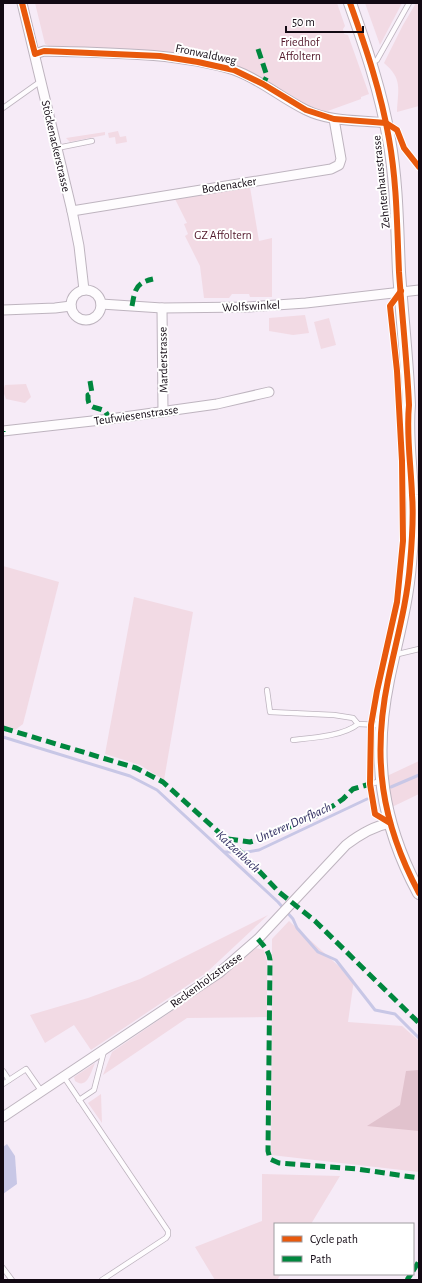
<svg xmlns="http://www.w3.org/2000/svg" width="422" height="1283" font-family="'Alegreya Sans',sans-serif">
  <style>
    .green { fill: #f2dae4 }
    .forest { fill: #e1c2cd }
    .water { fill: #c8c7e6 }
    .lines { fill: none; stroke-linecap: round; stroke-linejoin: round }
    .stream { stroke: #c8c7e6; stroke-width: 3 }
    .service-casing { stroke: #beb4bf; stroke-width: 6 }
    .minor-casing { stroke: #beb4bf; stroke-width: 11 }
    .tertiary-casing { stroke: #beb4bf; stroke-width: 14 }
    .service { stroke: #fefcfe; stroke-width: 4.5 }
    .minor { stroke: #fefcfe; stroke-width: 9 }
    .tertiary { stroke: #fefcfe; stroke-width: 12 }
    .quiet { stroke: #00873e; stroke-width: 5; stroke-dasharray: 10 5; stroke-linecap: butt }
    .cycleway-casing { stroke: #fff; stroke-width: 8 }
    .cycleway { stroke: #e8590c; stroke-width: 6 }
    .labels { text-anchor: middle; stroke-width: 4; stroke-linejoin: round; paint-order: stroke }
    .park-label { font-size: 12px; fill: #53192b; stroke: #fff }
    .street-label { font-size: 12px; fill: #120913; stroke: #fff }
    .water-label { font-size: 13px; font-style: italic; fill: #302e61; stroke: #fff }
  </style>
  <rect width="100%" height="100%" fill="#f6ebf7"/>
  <g class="green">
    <polygon points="35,3 337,3 345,26 343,29 344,34 348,35 369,94 361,97 361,99 325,112 306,106 259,77 239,69 49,46 45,44"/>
    <polygon points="365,3 402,3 380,45"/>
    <path d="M416 3H419V106L397 112C398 89 403 79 384 63L403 25Z"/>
    <polygon points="118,131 120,137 126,136 127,142 116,144 115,137 109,138 108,133"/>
    <polygon points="105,132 105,135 70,142 66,138"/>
    <polygon points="250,187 259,241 272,238 272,297 250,297 249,294 232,294 229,298 204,298 200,266 185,236 188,234 184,224 187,223 175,199"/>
    <polygon points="305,315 309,333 293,335 269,331 269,318"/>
    <polygon points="329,318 336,345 321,349 314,322"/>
    <polygon points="26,384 31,397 25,403 6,399 3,391 5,385"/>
    <polygon points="3,566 59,582 23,724 15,730 3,726"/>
    <polygon points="134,597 193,612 164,780 140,765 105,754"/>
    <polygon points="419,761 419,794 392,807 387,776"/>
    <polygon points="268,915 206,973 91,1050 74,1025 45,1043 30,1015 88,998 140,979"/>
    <polygon points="289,921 354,980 348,1022 402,1026 419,1041 419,1172 271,1155 272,939"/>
    <polygon points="256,948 264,950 267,961 267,1017 187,1018 103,1075 112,1052 216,981"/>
    <path d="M95 1063C91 1072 87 1090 75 1081L74 1077Z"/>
    <polygon points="101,1094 102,1123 88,1103"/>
    <polygon points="262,1174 340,1176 311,1224 275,1224 275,1274 281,1274 277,1280 215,1280 195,1247 262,1221"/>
  </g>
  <polygon class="forest" points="419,1070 419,1131 367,1126 400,1105 406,1071"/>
  <polygon class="water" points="7,1144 15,1156 17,1184 3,1194 3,1147"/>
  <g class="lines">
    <g class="stream">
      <polyline points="3,737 130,776 157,790 278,902 293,919 297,928 318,952 336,960 375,1010 395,1014 419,1038"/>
      <polyline points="391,787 419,775"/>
      <polyline points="225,852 247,852 259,850 367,799"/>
    </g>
    <g class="service-casing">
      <g id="service">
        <polyline points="371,63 377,60 409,3"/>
        <polyline points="3,108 41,81"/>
        <polyline points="57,148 92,141"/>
        <polyline points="394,655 419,649"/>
        <polyline points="267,690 270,712 334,715 353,718 358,724 381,725"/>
        <path d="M293 740C311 738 344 736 358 724"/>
        <polyline points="370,784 381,781"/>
        <polyline points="3,1071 9,1080"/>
        <polyline points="64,1077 168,1231 168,1235 166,1238 102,1280"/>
        <polyline points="3,1084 26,1069 42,1092"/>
        <polyline points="79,1100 94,1090 104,1051"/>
        <polyline points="3,1268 12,1280"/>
      </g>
    </g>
    <g class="minor-casing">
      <g id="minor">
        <polyline points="22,3 72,211 79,246 84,290"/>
        <path d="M35 54 44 51C105 53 175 52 234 70 260 79 281 98 306 110 330 122 359 120 386 123"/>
        <polyline points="72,211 331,169 339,165 341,159 334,119"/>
        <circle cx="86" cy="305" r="15"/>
        <polyline points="101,304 162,308 248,307 306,303 419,290"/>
        <polyline points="162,308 163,412"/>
        <polyline points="3,310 55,308 71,306"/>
        <polyline points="3,431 110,419 217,404 269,392"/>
        <path d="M3 1117 219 973 258 939 346 845C359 835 374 826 390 823"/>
      </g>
    </g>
    <g class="tertiary-casing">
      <path id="tertiary" d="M350 3C366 48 381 92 389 139 397 183 397 228 399 272 402 316 407 360 409 405 406 435 411 465 412 495 414 518 412 541 410 564 407 604 396 641 388 680 372 758 381 822 419 893"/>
    </g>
    <use href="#service" class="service"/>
    <use href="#minor" class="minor"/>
    <use href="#tertiary" class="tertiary"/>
    <g class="quiet">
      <polyline points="258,49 267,76 263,84"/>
      <path d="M132 306C135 290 135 283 153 279"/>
      <path d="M90 381 92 393 88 395C87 410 95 406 105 411L110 419"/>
      <polyline points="3,432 3,431"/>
      <polyline points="3,728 136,768 163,782 243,854 279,892 315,921 419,1023"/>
      <polyline points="228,839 250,842 261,839 321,814 343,799 353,789 370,784"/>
      <path d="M258 939C264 946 269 951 270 960L268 1151 270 1159 279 1163 357 1169 419 1178"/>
      <polyline points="413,1271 419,1261"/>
      <polyline points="407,1280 411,1274"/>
    </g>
    <g class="cycleway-casing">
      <g id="cycleway">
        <polyline points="22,3 35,54 44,51 160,56 198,62 234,70 263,84 306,110 334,119 386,123 397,130 404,148 419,167"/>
        <path d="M350 3C366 48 381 92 389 139 397 183 397 228 399 272 402 316 407 360 409 405 406 435 411 465 412 495 414 518 412 541 410 564 407 604 396 641 388 680 372 758 381 822 419 893"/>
        <polyline points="390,823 375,814 370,784 371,725 377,691 397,602 403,541 402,461 397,371 390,306 401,291"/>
      </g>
    </g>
    <use href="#cycleway" class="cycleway"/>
  </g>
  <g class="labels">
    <g class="park-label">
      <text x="300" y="46">Friedhof<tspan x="300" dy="14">Affoltern</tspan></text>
      <text x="223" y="239">GZ Affoltern</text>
    </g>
    <g class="street-label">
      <text transform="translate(206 54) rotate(12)" y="4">Fronwaldweg</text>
      <text transform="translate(56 146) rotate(77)" y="4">Stöckenackerstrasse</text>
      <text transform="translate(381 182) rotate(-96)" y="4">Zehntenhausstrasse</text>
      <text transform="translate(229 185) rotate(-9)" y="4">Bodenacker</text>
      <text transform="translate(251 306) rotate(-3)" y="4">Wolfswinkel</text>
      <text transform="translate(163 360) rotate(-91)" y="4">Marderstrasse</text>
      <text transform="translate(136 415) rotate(-8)" y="4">Teufwiesenstrasse</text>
      <text transform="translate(206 980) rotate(-36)" y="4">Reckenholzstrasse</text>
    </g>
    <g class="water-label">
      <text transform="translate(293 822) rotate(-24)" y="5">Unterer Dorfbach</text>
      <text transform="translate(239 851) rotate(43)" y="5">Katzenbach</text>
    </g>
  </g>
  <rect width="422" height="1283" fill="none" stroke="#120913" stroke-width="8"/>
  <rect x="274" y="1223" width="140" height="52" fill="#ffffff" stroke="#a09da1"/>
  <rect x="282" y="1236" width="20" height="6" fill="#e8590c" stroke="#a09da1"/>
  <text x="310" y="1243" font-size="12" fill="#120913">Cycle path</text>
  <rect x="282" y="1256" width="20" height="6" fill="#00873e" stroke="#a09da1"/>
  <text x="310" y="1263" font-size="12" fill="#120913">Path</text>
  <path d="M286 26v6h77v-6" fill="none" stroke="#120913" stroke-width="2"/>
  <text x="292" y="26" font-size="12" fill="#120913" stroke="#ffffff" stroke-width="3" paint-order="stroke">50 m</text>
</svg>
